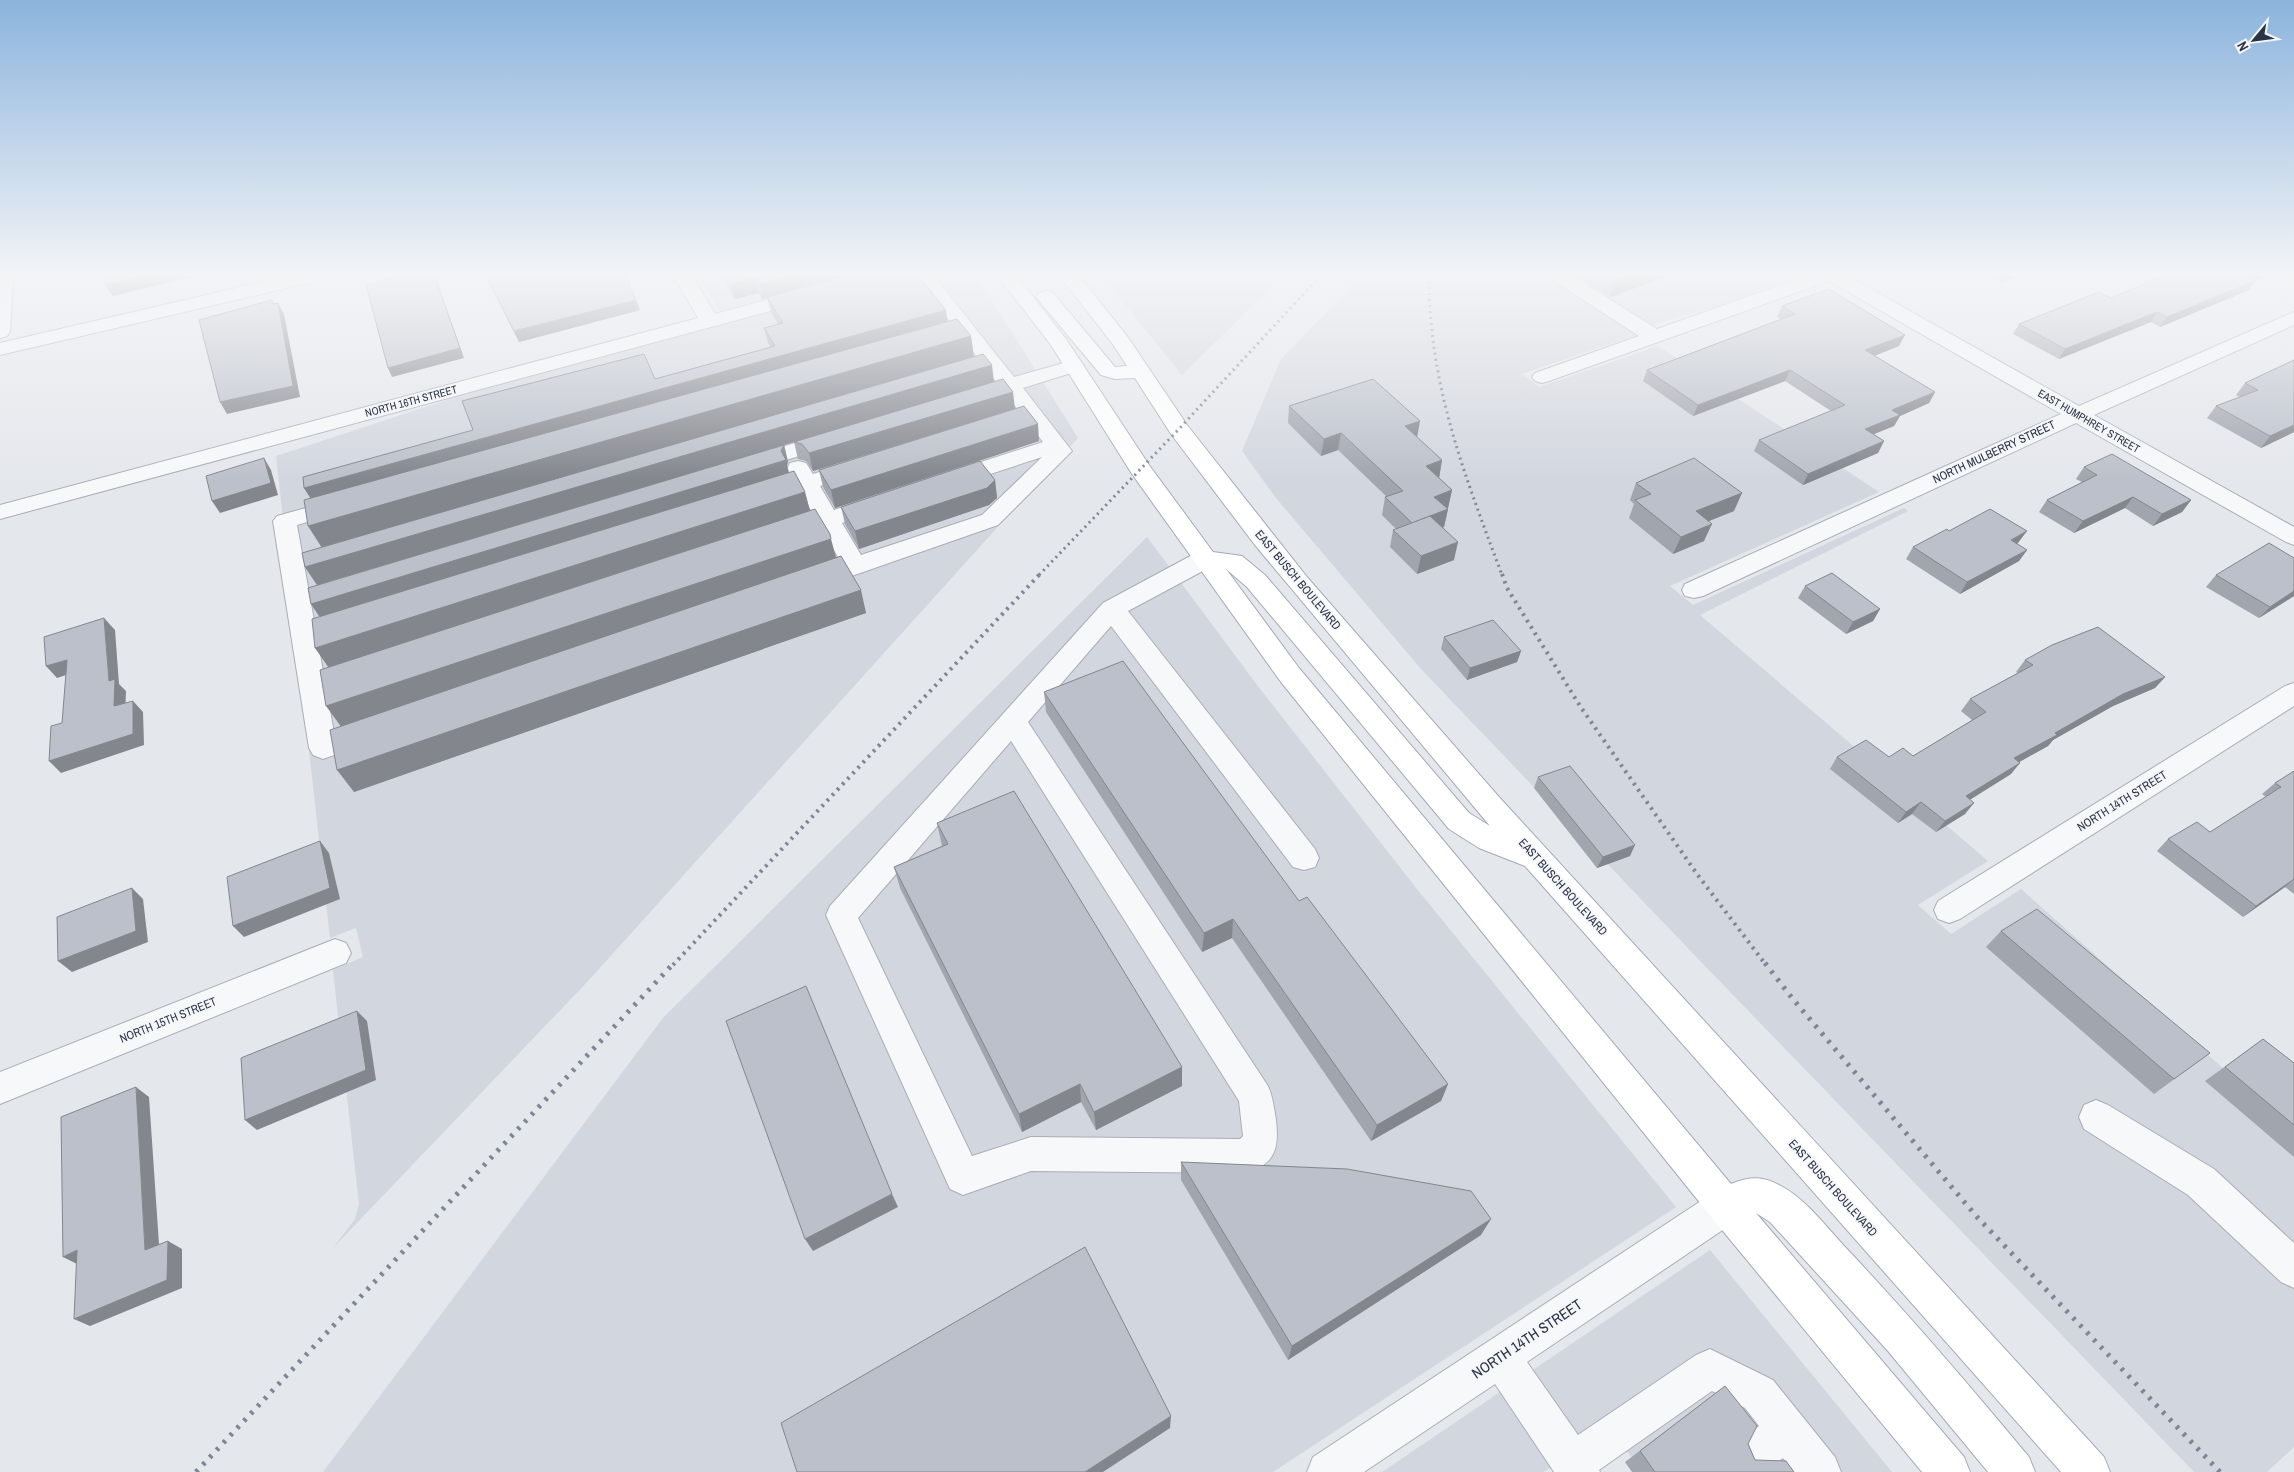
<svg xmlns="http://www.w3.org/2000/svg" width="2294" height="1472" font-family="'Archivo Narrow',sans-serif">
  <style>
    .built { fill: #d2d6de }
    .lines { fill: none; stroke-linecap: round; stroke-linejoin: round }
    .minor-casing { stroke: #a9aeb7; stroke-width: 2 }
    .major-casing { stroke: #a3abb8; stroke-width: 2 }
    .minor { fill: #f7f8fa; fill-rule: evenodd }
    .major { fill: #fff; fill-rule: evenodd }
    .rail-far2 { stroke: #7d8696; stroke-width: 3; stroke-dasharray: 2 4; stroke-linecap: butt }
    .rail-far1 { stroke: #7d8696; stroke-width: 4; stroke-dasharray: 2.5 5; stroke-linecap: butt }
    .rail { stroke: #7d8696; stroke-width: 5; stroke-dasharray: 3 7; stroke-linecap: butt }
    .wall { fill: #a1a5ae }
    .shaded-wall { fill: #83868d }
    .building { fill: #bbc0ca; stroke: #83868d }
    .labels { text-anchor: middle; stroke-width: 4; stroke-linejoin: round; paint-order: stroke }
    .far-street-label { font-size: 11px; fill: #2b3445; stroke: #f4f6f9 }
    .street-label { font-size: 12px; fill: #2b3445; stroke: #f4f6f9 }
    .near-street-label { font-size: 15px; fill: #2b3445; stroke: #f4f6f9 }
  </style>
  <rect width="100%" height="100%" fill="#e4e7ec"/>
  <g class="built">
    <polygon points="697,275 856,275 720,311"/>
    <polygon points="905,275 973,275 988,294 1078,438 589,980 333,1248 355,1219 359,1204 333,970 363,957 356,928 330,938 276,456 468,393"/>
    <polygon points="1101,275 1284,275 1182,375"/>
    <polygon points="1328,275 1803,275 1727,303 1635,330 1640,334 1522,374 1539,387 1658,346 1879,492 1670,586 1693,605 1904,508 1908,511 1700,615 1988,861 1918,905 1951,934 2021,889 2294,1131 2294,1447 2267,1472 2194,1472 1705,966 1421,669 1276,498 1242,451 1281,359 1352,286"/>
    <polygon points="1147,537 1257,685 1417,889 1676,1207 1273,1472 323,1472 663,1018"/>
    <polygon points="1710,1250 1892,1472 1642,1472 1613,1432 1543,1472 1382,1472"/>
  </g>
  <g class="lines">
    <g class="minor-casing">
      <g id="minor">
        <polygon points="0,275 13,275 10,332 7,336 0,338"/>
        <polygon points="292,275 326,275 324,279 317,281 0,355 0,343"/>
        <polygon points="673,275 692,275 715,314 804,290 811,292 814,296 811,300 0,519 0,505 698,318"/>
        <polygon points="914,275 933,275 1014,377 1074,360 1081,362 1084,366 1081,370 1023,388 1072,451 998,525 823,586 814,588 805,586 802,580 805,574 841,562 822,530 788,541 780,538 776,533 780,528 814,516 801,492 765,503 757,501 754,496 757,491 793,480 787,468 790,463 798,461 806,463 813,474 855,461 863,463 866,468 863,473 820,486 834,510 878,496 886,498 890,503 886,508 842,523 861,555 982,515 1042,457 957,485 949,487 941,485 938,480 941,475 1043,442 1005,393 994,396 987,394 984,390 987,386 997,383"/>
        <polygon points="1549,275 1571,275 1657,329 1809,275 1846,275 2079,406 2294,312 2294,325 2094,415 2294,527 2294,545 2286,542 2076,423 1703,596 1694,598 1685,596 1682,590 1685,584 2061,414 1829,281 1549,381 1542,383 1535,381 1532,377 1535,373 1639,336 1551,279"/>
        <polygon points="831,432 839,434 842,439 839,444 750,471 742,469 739,464 742,459"/>
        <polygon points="342,498 350,500 354,505 350,510 297,525 334,733 366,723 376,726 380,733 376,740 323,759 313,755 309,748 273,521 277,516"/>
        <path d="M1205 551 1214 553 1217 559 1214 565 1128 611 1315 849 1319 858 1315 867 1304 870 1293 867 1111 626 1028 722 1268 1086C1273 1097 1274 1108 1276 1120 1279 1148 1276 1162 1248 1173L1031 1171 963 1195 950 1189 826 915 830 906 1103 603 1196 553ZM1011 741 1239 1101 1243 1136 1240 1139 1031 1137 972 1156 858 918Z"/>
        <polygon points="2294,683 2294,706 1960,919 1949,923 1938,919 1934,910 1938,901 2285,686"/>
        <polygon points="335,939 346,943 351,953 346,963 0,1104 0,1072"/>
        <polygon points="2096,1100 2108,1105 2214,1169 2294,1243 2294,1288 2281,1282 2188,1195 2084,1129 2079,1117 2084,1105"/>
        <polygon points="1726,1188 1739,1193 1744,1206 1739,1219 1527,1362 1578,1435 1696,1355 1710,1349 1773,1380 1835,1457 1841,1472 1794,1472 1783,1458 1764,1472 1738,1471 1732,1456 1738,1441 1759,1426 1745,1408 1712,1391 1599,1470 1600,1472 1554,1472 1495,1384 1364,1472 1307,1472 1313,1457 1713,1193"/>
      </g>
    </g>
    <g class="major-casing">
      <path id="major" d="M997 275H1016L1066 339 1149 465 1213 552 1242 556 1265 575 1469 813 1490 826 1255 545 1171 434 1135 378 1115 379 1101 375 1036 297 1039 293 1046 291 1053 293 1115 367 1127 366 1112 343 1059 275H1078L1127 336 1187 425 1307 577 1499 797 2104 1457 2110 1472H2061L1525 866 1479 848 1449 829 1247 587 1226 569 1299 668 1731 1184C1750 1176 1763 1176 1781 1186 1807 1200 1827 1228 1847 1249 1910 1316 1970 1386 2029 1457L2035 1472H1988L1888 1351 1770 1222 1756 1213 1964 1457 1970 1472H1922L1713 1219 1281 682 1132 474 1051 345Z"/>
    </g>
    <use href="#minor" class="minor"/>
    <use href="#major" class="major"/>
    <g class="rail-far2">
      <path d="M1429 275C1429 386 1464 473 1502 575"/>
      <polyline points="1039,575 1179,429 1321,275"/>
    </g>
    <g class="rail-far1">
      <polyline points="1502,574 1507,588 1580,706 1697,874 1766,965"/>
      <polyline points="673,965 1040,574"/>
    </g>
    <g class="rail">
      <polyline points="1765,963 1792,998 1977,1217 2220,1472"/>
      <polyline points="196,1472 674,963"/>
    </g>
  </g>
  <g class="wall">
    <polygon points="485,275 625,275 636,300 640,310 519,342"/>
    <polygon points="720,275 918,275 948,321 971,336 974,357 1015,409 1039,441 835,508 823,487 819,470 937,433 813,471 806,461 798,459 794,442 784,445 788,462 787,465 789,473 805,492 810,511 866,613 354,792 329,667 315,648 320,617 311,604 718,465 317,585 305,567 322,547 311,498 304,488 655,379 771,347 768,343 764,328 778,324 771,312 767,298 762,299 759,293 735,299"/>
    <polygon points="1575,275 1672,275 1610,297"/>
    <polygon points="1986,275 2021,275 2001,283"/>
    <polygon points="2254,282 2249,290 2160,327 2151,322 2059,359 2013,334 2019,324 2111,298"/>
    <polygon points="1782,306 1899,346 1874,356 1935,392 1929,403 1900,416 1894,426 1874,434 1884,441 1878,453 1803,485 1754,451 1759,440 1831,411 1785,381 1693,416 1643,381 1647,370 1781,319 1777,317"/>
    <polygon points="2294,360 2294,432 2261,448 2207,418 2216,406 2240,397 2236,395 2245,383"/>
    <polygon points="1289,406 1417,438 1442,460 1439,478 1452,490 1448,508 1447,508 1448,509 1444,527 1442,528 1454,560 1417,574 1390,547 1393,530 1396,529 1382,515 1385,497 1387,497 1338,450 1321,456 1288,423"/>
    <polygon points="2084,467 2191,500 2182,512 2153,526 2125,508 2074,533 2039,512 2047,500 2082,482 2076,479"/>
    <polygon points="995,480 997,498 989,505 859,549 845,524 841,507"/>
    <polygon points="1636,483 1734,511 1709,521 1704,541 1673,554 1629,518 1634,504 1630,500"/>
    <polygon points="1949,531 2018,543 2017,544 2027,550 2019,561 1960,594 1906,559 1913,547"/>
    <polygon points="2294,558 2294,596 2259,618 2206,587 2216,575"/>
    <polygon points="1805,586 1880,609 1873,621 1846,634 1798,598"/>
    <polygon points="1444,637 1521,651 1517,662 1467,680 1441,649"/>
    <polygon points="2025,660 2165,677 2155,688 2113,706 2053,740 2048,746 2019,762 2011,774 1970,799 1965,814 1936,832 1912,814 1898,823 1830,769 1837,757 1889,757 1913,756 1972,720 1961,711 1970,699 2018,673 2016,672"/>
    <polygon points="1044,692 1299,901 1448,1084 1441,1101 1371,1141 1232,938 1202,952 1046,712"/>
    <polygon points="2294,771 2294,894 2285,887 2243,917 2157,851 2168,839 2210,832 2266,797 2262,794 2275,783"/>
    <polygon points="1538,777 1630,856 1597,868 1534,788"/>
    <polygon points="937,823 1182,1067 1182,1086 1096,1130 1081,1102 1022,1132 900,888 894,867 942,846"/>
    <polygon points="2001,931 2210,1053 2154,1094 1986,947"/>
    <polygon points="2263,1039 2294,1063 2294,1157 2205,1081"/>
    <polygon points="1181,1162 1481,1235 1288,1360 1181,1180"/>
    <polygon points="1725,1386 1755,1460 1794,1472 1632,1472 1625,1462"/>
  </g>
  <g class="shaded-wall">
    <polygon points="146,275 200,275 113,296 105,285"/>
    <polygon points="434,275 435,275 464,358 392,377 388,368"/>
    <polygon points="791,275 850,275 762,299 759,284"/>
    <polygon points="1629,275 1672,275 1610,297 1615,280"/>
    <polygon points="2005,275 2021,275 2001,283"/>
    <polygon points="2253,275 2271,275 2254,282 2249,290 2160,327 2167,317"/>
    <polygon points="755,278 759,293 735,299 731,284"/>
    <polygon points="636,300 640,310 519,342 514,331"/>
    <polygon points="278,303 284,314 300,397 227,414 220,402"/>
    <polygon points="946,310 948,325 314,504 304,488"/>
    <polygon points="2157,312 2151,322 2059,359 2065,349"/>
    <polygon points="1905,335 1899,346 1859,362 1865,350"/>
    <polygon points="971,336 974,357 322,548 308,526"/>
    <polygon points="992,365 994,382 784,445 788,462 787,465 790,478 323,622 311,604 781,451 784,445 317,585 305,567"/>
    <polygon points="1790,370 1785,381 1693,416 1698,405"/>
    <polygon points="1013,392 1015,409 813,471 809,453"/>
    <polygon points="1935,392 1929,403 1900,416 1894,426 1859,440 1865,429 1892,410"/>
    <polygon points="1420,421 1417,438 1405,426"/>
    <polygon points="1038,424 1039,441 835,508 831,490"/>
    <polygon points="2294,425 2294,432 2261,448 2270,436"/>
    <polygon points="1341,433 1338,450 1321,456 1324,439"/>
    <polygon points="1884,441 1878,453 1803,485 1808,474"/>
    <polygon points="264,458 271,470 278,495 220,513 212,501"/>
    <polygon points="1442,460 1439,478 1426,466"/>
    <polygon points="995,480 997,498 989,505 859,549 855,531"/>
    <polygon points="1452,490 1448,508 1430,514 1434,497"/>
    <polygon points="805,492 811,515 331,671 315,648"/>
    <polygon points="1742,493 1734,511 1689,529 1696,511"/>
    <polygon points="2133,497 2125,508 2074,533 2083,521"/>
    <polygon points="2191,500 2182,512 2153,526 2162,514"/>
    <polygon points="1448,509 1444,527 1408,540 1412,523"/>
    <polygon points="1712,524 1704,541 1673,554 1681,537"/>
    <polygon points="2027,531 2018,543 2003,551 2011,540"/>
    <polygon points="831,539 837,561 342,728 326,706"/>
    <polygon points="1458,542 1454,560 1417,574 1421,556"/>
    <polygon points="2027,550 2019,561 1960,594 1967,582"/>
    <polygon points="861,590 866,613 354,792 337,770"/>
    <polygon points="2294,591 2294,596 2259,618 2270,607"/>
    <polygon points="1880,609 1873,621 1846,634 1853,622"/>
    <polygon points="104,618 115,630 119,684 126,691 125,718 114,706 109,681"/>
    <polygon points="1521,651 1517,662 1467,680 1470,668"/>
    <polygon points="67,660 78,671 57,678 46,666"/>
    <polygon points="2165,677 2155,688 2113,706 2053,740 2048,746 2005,770 2014,758 2055,733 2123,694"/>
    <polygon points="133,701 143,712 144,745 61,773 49,761"/>
    <polygon points="2020,763 2011,774 1957,808 1966,796"/>
    <polygon points="1921,802 1912,814 1898,823 1906,812"/>
    <polygon points="1974,803 1965,814 1936,832 1945,821"/>
    <polygon points="320,841 329,853 340,899 244,937 233,926"/>
    <polygon points="1635,845 1630,856 1597,868 1603,857"/>
    <polygon points="2294,879 2285,887 2243,917 2256,906"/>
    <polygon points="132,888 143,899 148,942 72,972 58,961"/>
    <polygon points="1233,919 1232,938 1202,952 1204,933"/>
    <polygon points="357,1011 367,1021 376,1080 257,1130 245,1120"/>
    <polygon points="1182,1067 1182,1086 1096,1130 1094,1112"/>
    <polygon points="1080,1084 1081,1102 1022,1132 1019,1114"/>
    <polygon points="1448,1084 1441,1101 1371,1141 1377,1125"/>
    <polygon points="136,1087 149,1097 160,1259 145,1250"/>
    <polygon points="892,1194 898,1207 813,1251 805,1239"/>
    <polygon points="1491,1219 1481,1235 1288,1360 1292,1346"/>
    <polygon points="168,1241 182,1249 182,1288 90,1326 74,1319"/>
    <polygon points="77,1250 79,1265 63,1257"/>
    <polygon points="1171,1416 1170,1428 1103,1472 1085,1472"/>
  </g>
  <g class="building">
    <polygon points="103,275 146,275 105,285"/>
    <polygon points="407,275 434,275 460,348 388,368 366,285"/>
    <polygon points="486,275 625,275 636,300 514,331"/>
    <polygon points="726,275 791,275 759,284 755,278 731,284"/>
    <polygon points="849,275 918,275 946,310 304,488 303,477 473,430 462,401 644,354 655,379 775,346 764,328 783,323 767,297"/>
    <polygon points="1607,275 1629,275 1615,280"/>
    <polygon points="2165,275 2253,275 2249,277 2256,280 2167,317 2157,312 2065,349 2019,324 2099,292 2111,298"/>
    <polygon points="1829,289 1905,335 1865,350 1935,392 1892,410 1900,415 1865,429 1884,441 1808,474 1759,440 1845,405 1790,370 1698,405 1647,370 1795,314 1782,306"/>
    <polygon points="272,300 273,304 278,303 293,386 220,402 199,320"/>
    <polygon points="957,319 971,336 308,526 304,500"/>
    <polygon points="983,354 992,365 305,567 302,553"/>
    <polygon points="2294,360 2294,425 2270,436 2216,406 2258,390 2245,383"/>
    <polygon points="1003,379 1013,392 809,453 802,444 794,442"/>
    <polygon points="1373,379 1420,421 1405,426 1442,460 1426,466 1452,490 1434,497 1448,509 1412,523 1385,497 1403,491 1341,433 1324,439 1289,406"/>
    <polygon points="1024,406 1038,424 831,490 819,470"/>
    <polygon points="784,445 781,451 786,460 311,604 308,588"/>
    <polygon points="2112,454 2191,500 2162,514 2133,497 2083,521 2047,500 2097,475 2084,467"/>
    <polygon points="264,458 271,483 212,501 206,476"/>
    <polygon points="1694,458 1742,493 1696,511 1712,524 1681,537 1635,500 1651,494 1636,483"/>
    <polygon points="980,461 995,480 987,488 855,531 841,507"/>
    <polygon points="794,471 805,492 315,648 312,619"/>
    <polygon points="815,509 830,534 831,539 326,706 320,670"/>
    <polygon points="1990,509 2027,531 2011,540 2027,550 1967,582 1913,547 1947,529 1949,531"/>
    <polygon points="1430,516 1458,542 1421,556 1393,530"/>
    <polygon points="2269,543 2294,558 2294,591 2270,607 2216,575"/>
    <polygon points="841,556 861,590 337,770 330,730"/>
    <polygon points="1832,573 1880,609 1853,622 1805,586"/>
    <polygon points="104,618 109,681 115,679 114,706 133,701 133,734 49,761 51,726 62,723 67,660 46,666 44,637"/>
    <polygon points="1493,620 1521,651 1470,668 1444,637"/>
    <polygon points="2098,627 2165,677 2123,694 2055,733 2057,735 2014,758 2020,763 1966,796 1974,803 1945,821 1921,802 1906,812 1837,757 1866,740 1889,757 1903,748 1913,756 1986,712 1970,699 2033,665 2025,660 2052,645"/>
    <polygon points="1123,661 1299,901 1307,897 1448,1084 1377,1125 1233,919 1204,933 1044,692"/>
    <polygon points="1570,766 1635,845 1603,857 1538,777"/>
    <polygon points="2294,771 2294,879 2256,906 2168,839 2197,822 2210,832 2281,787 2275,783"/>
    <polygon points="1014,791 1182,1067 1094,1112 1080,1084 1019,1114 894,867 948,844 937,823"/>
    <polygon points="320,841 330,888 233,926 227,877"/>
    <polygon points="132,888 136,931 58,961 57,917"/>
    <polygon points="2037,909 2210,1053 2174,1079 2001,931"/>
    <polygon points="806,986 892,1194 805,1239 726,1021"/>
    <polygon points="357,1011 366,1070 245,1120 241,1058"/>
    <polygon points="2263,1039 2294,1063 2294,1125 2225,1067"/>
    <polygon points="136,1087 145,1250 168,1241 167,1280 74,1319 77,1250 63,1257 61,1117"/>
    <polygon points="1181,1162 1347,1169 1471,1191 1491,1219 1292,1346"/>
    <polygon points="1085,1247 1171,1416 1085,1472 797,1472 781,1423"/>
    <polygon points="1725,1386 1757,1426 1748,1444 1755,1460 1786,1461 1794,1472 1655,1472 1640,1451"/>
  </g>
  <linearGradient id="sky" x2="0" y2="1"><stop stop-color="#8bb4dd"/><stop offset="0.57" stop-color="#f3f4f6"/><stop offset="1" stop-color="#f3f4f6" stop-opacity="0"/></linearGradient>
  <rect width="2294" height="481" fill="url(#sky)"/>
  <g class="labels">
    <g class="far-street-label">
      <text transform="translate(411 401) rotate(-15)" y="4">NORTH 16TH STREET</text>
      <text transform="translate(2089 421) rotate(30)" y="4">EAST HUMPHREY STREET</text>
    </g>
    <g class="street-label">
      <text transform="translate(1994 452) rotate(-25)" y="4">NORTH MULBERRY STREET</text>
      <text transform="translate(1298 580) rotate(50)" y="4">EAST BUSCH BOULEVARD</text>
      <text transform="translate(2122 801) rotate(-32)" y="4">NORTH 14TH STREET</text>
      <text transform="translate(1563 887) rotate(48)" y="4">EAST BUSCH BOULEVARD</text>
      <text transform="translate(168 1020) rotate(-22)" y="4">NORTH 15TH STREET</text>
      <text transform="translate(1833 1188) rotate(48)" y="4">EAST BUSCH BOULEVARD</text>
    </g>
    <g class="near-street-label">
      <text transform="translate(1527 1339) rotate(-34)" y="5">NORTH 14TH STREET</text>
    </g>
  </g>
  <g transform="translate(2254 40) rotate(241)" stroke="#f4f6f9" stroke-width="4" paint-order="stroke">
  <path d="M0-4L9 19L0 12L-9 19Z" fill="#2b3445"/>
  <text y="-8" font-size="14" font-weight="bold" text-anchor="middle" fill="#2b3445">N</text>
  </g>
</svg>
